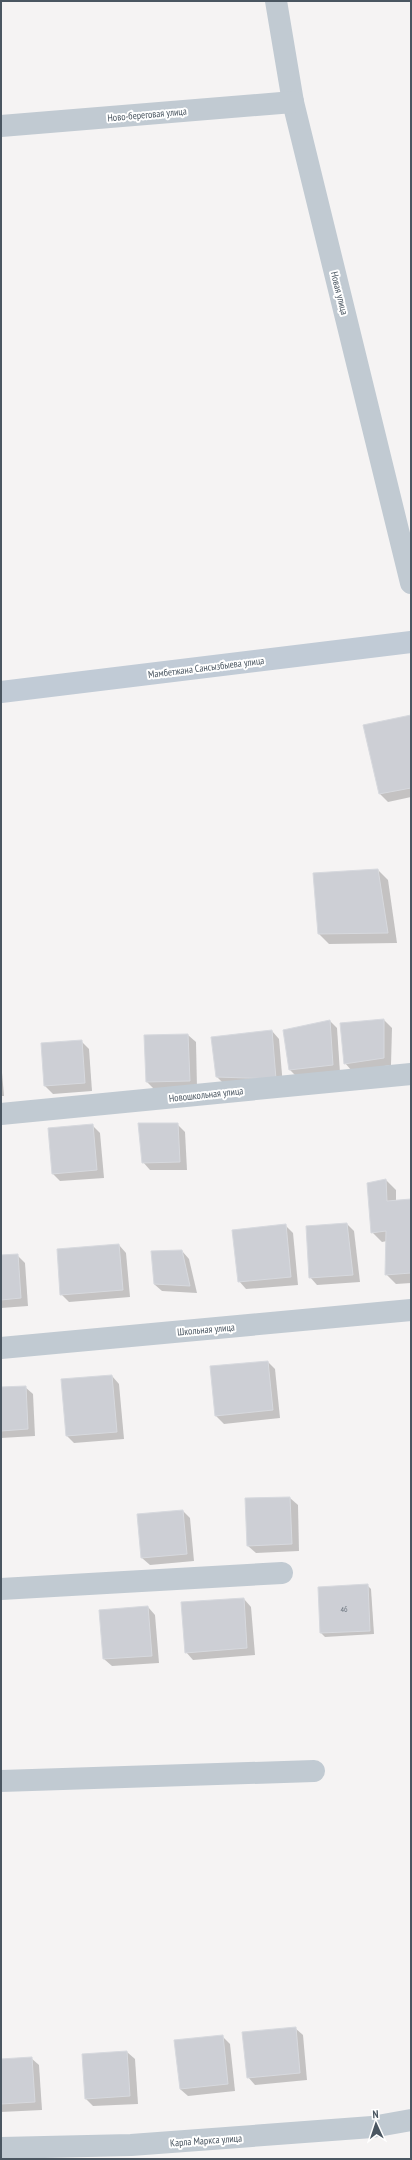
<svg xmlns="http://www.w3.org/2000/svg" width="412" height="2160" font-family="'PT Sans Narrow',sans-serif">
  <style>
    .shadow { fill: #0003 }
    .building { fill: #cdcfd5; stroke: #d7d9de }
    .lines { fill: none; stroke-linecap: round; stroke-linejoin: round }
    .street { stroke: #c1cad2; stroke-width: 22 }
    .secondary { stroke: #c1cbd6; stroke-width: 22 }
    .labels { text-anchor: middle; stroke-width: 4; stroke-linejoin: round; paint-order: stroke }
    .number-label { font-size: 8px; fill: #6b747e }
    .street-label { font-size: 10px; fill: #4a5661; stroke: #fff }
  </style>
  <rect width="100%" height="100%" fill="#f5f3f3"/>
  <g class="shadow">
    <polygon points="411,716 411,797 388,802 380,794 364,726"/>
    <polygon points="378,870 388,880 397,943 329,944 319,934"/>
    <polygon points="384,1020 392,1028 391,1065 352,1071 345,1063"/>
    <polygon points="330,1021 337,1028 340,1073 297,1077 290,1070"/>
    <polygon points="272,1031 279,1039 283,1086 225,1085 217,1077"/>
    <polygon points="188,1035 196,1042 197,1088 154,1089 147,1082"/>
    <polygon points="81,1041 89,1049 92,1091 53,1094 45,1086 42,1044"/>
    <polygon points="1,1061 4,1096 1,1096"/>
    <polygon points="177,1124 185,1132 187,1170 150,1170 143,1162"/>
    <polygon points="92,1125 100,1133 104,1178 60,1181 53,1174"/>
    <polygon points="386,1180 396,1190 396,1201 411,1200 411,1283 396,1284 386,1274 387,1241 382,1242 372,1232"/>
    <polygon points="347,1224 354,1231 360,1282 317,1285 310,1277"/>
    <polygon points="285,1225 293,1233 298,1285 246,1289 239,1281"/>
    <polygon points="119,1245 126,1253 130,1297 69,1302 61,1294"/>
    <polygon points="182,1251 189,1259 197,1293 162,1291 154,1284"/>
    <polygon points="17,1255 25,1263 28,1306 1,1308 1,1256"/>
    <polygon points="268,1362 275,1369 280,1418 224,1424 216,1416 211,1367"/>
    <polygon points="112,1376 119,1384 124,1439 74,1443 67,1436"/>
    <polygon points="25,1387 33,1394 35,1436 1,1438 1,1388"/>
    <polygon points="290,1498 298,1505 299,1551 256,1553 248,1546"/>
    <polygon points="183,1511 190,1518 194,1561 150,1565 142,1558"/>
    <polygon points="367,1585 371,1589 374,1634 325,1637 321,1633"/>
    <polygon points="244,1599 251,1607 255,1655 193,1660 186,1652"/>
    <polygon points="148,1607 155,1615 159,1663 112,1666 104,1659"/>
    <polygon points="295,2028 303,2035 307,2080 255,2085 248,2077"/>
    <polygon points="222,2036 230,2044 235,2091 188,2096 180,2089"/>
    <polygon points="127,2052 135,2059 138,2104 93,2106 86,2099"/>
    <polygon points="31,2058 39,2065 42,2110 1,2112 1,2060"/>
  </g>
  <g class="building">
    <polygon points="411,715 411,788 379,794 363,725"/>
    <polygon points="378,869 388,933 318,934 313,873"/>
    <polygon points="384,1019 384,1058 344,1064 340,1023"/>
    <polygon points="330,1020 333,1065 289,1070 283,1030"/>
    <polygon points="272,1030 276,1079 216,1077 211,1037"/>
    <polygon points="188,1034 190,1081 146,1082 144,1035"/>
    <polygon points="82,1040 85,1083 44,1086 41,1043"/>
    <polygon points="138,1123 178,1123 180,1162 142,1163"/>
    <polygon points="93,1124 97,1170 52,1174 48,1128"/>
    <polygon points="386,1179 387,1201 411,1199 411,1273 385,1275 386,1231 371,1233 367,1183"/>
    <polygon points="347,1223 353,1275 309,1278 306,1226"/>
    <polygon points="286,1224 291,1277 238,1282 232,1230"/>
    <polygon points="119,1244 123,1290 60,1295 57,1249"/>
    <polygon points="182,1250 190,1286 154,1284 151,1251"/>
    <polygon points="18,1254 21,1298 1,1300 1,1255"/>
    <polygon points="268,1361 273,1410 215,1416 210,1366"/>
    <polygon points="112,1375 117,1432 66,1436 61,1379"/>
    <polygon points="26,1386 28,1429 1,1431 1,1387"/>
    <polygon points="290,1497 292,1544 247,1546 245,1498"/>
    <polygon points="183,1510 187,1554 141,1558 137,1514"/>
    <polygon points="368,1584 370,1631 320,1633 318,1587"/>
    <polygon points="244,1598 247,1648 185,1653 181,1602"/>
    <polygon points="148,1606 152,1656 103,1659 99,1610"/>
    <polygon points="296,2027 300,2073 247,2078 242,2032"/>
    <polygon points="223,2035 228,2084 180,2089 174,2040"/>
    <polygon points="127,2051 130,2096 85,2099 82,2054"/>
    <polygon points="32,2057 35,2102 1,2104 1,2059"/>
  </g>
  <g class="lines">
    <g class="street">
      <polyline points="276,1 293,102 411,583"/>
      <polyline points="1,126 293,102"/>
      <polyline points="1,1114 411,1074"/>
      <polyline points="1,1348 411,1310"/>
      <polyline points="1,1589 282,1573"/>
      <polyline points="1,1781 314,1771"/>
      <polyline points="1,2148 131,2145 372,2127 411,2120"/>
    </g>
    <polyline class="secondary" points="1,692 411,642"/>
  </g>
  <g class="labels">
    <g class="number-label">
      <text x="344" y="1612">46</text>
    </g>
    <g class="street-label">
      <text transform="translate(147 114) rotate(-5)" y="4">Ново-береговая улица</text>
      <text transform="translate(340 293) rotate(76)" y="4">Новая улица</text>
      <text transform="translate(206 667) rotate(-7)" y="4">Мамбетжана Сансызбыева улица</text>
      <text transform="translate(206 1094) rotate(-6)" y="4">Новошкольная улица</text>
      <text transform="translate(206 1329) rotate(-5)" y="4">Школьная улица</text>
      <text transform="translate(206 2140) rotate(-4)" y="4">Карла Маркса улица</text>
    </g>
  </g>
  <rect width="412" height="2160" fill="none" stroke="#4a5661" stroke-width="4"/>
  <g transform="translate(376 2124) rotate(357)" stroke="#ffffff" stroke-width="3" paint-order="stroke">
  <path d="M0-3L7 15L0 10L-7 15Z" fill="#4a5661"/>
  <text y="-6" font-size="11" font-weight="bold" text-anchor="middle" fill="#4a5661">N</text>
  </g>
</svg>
